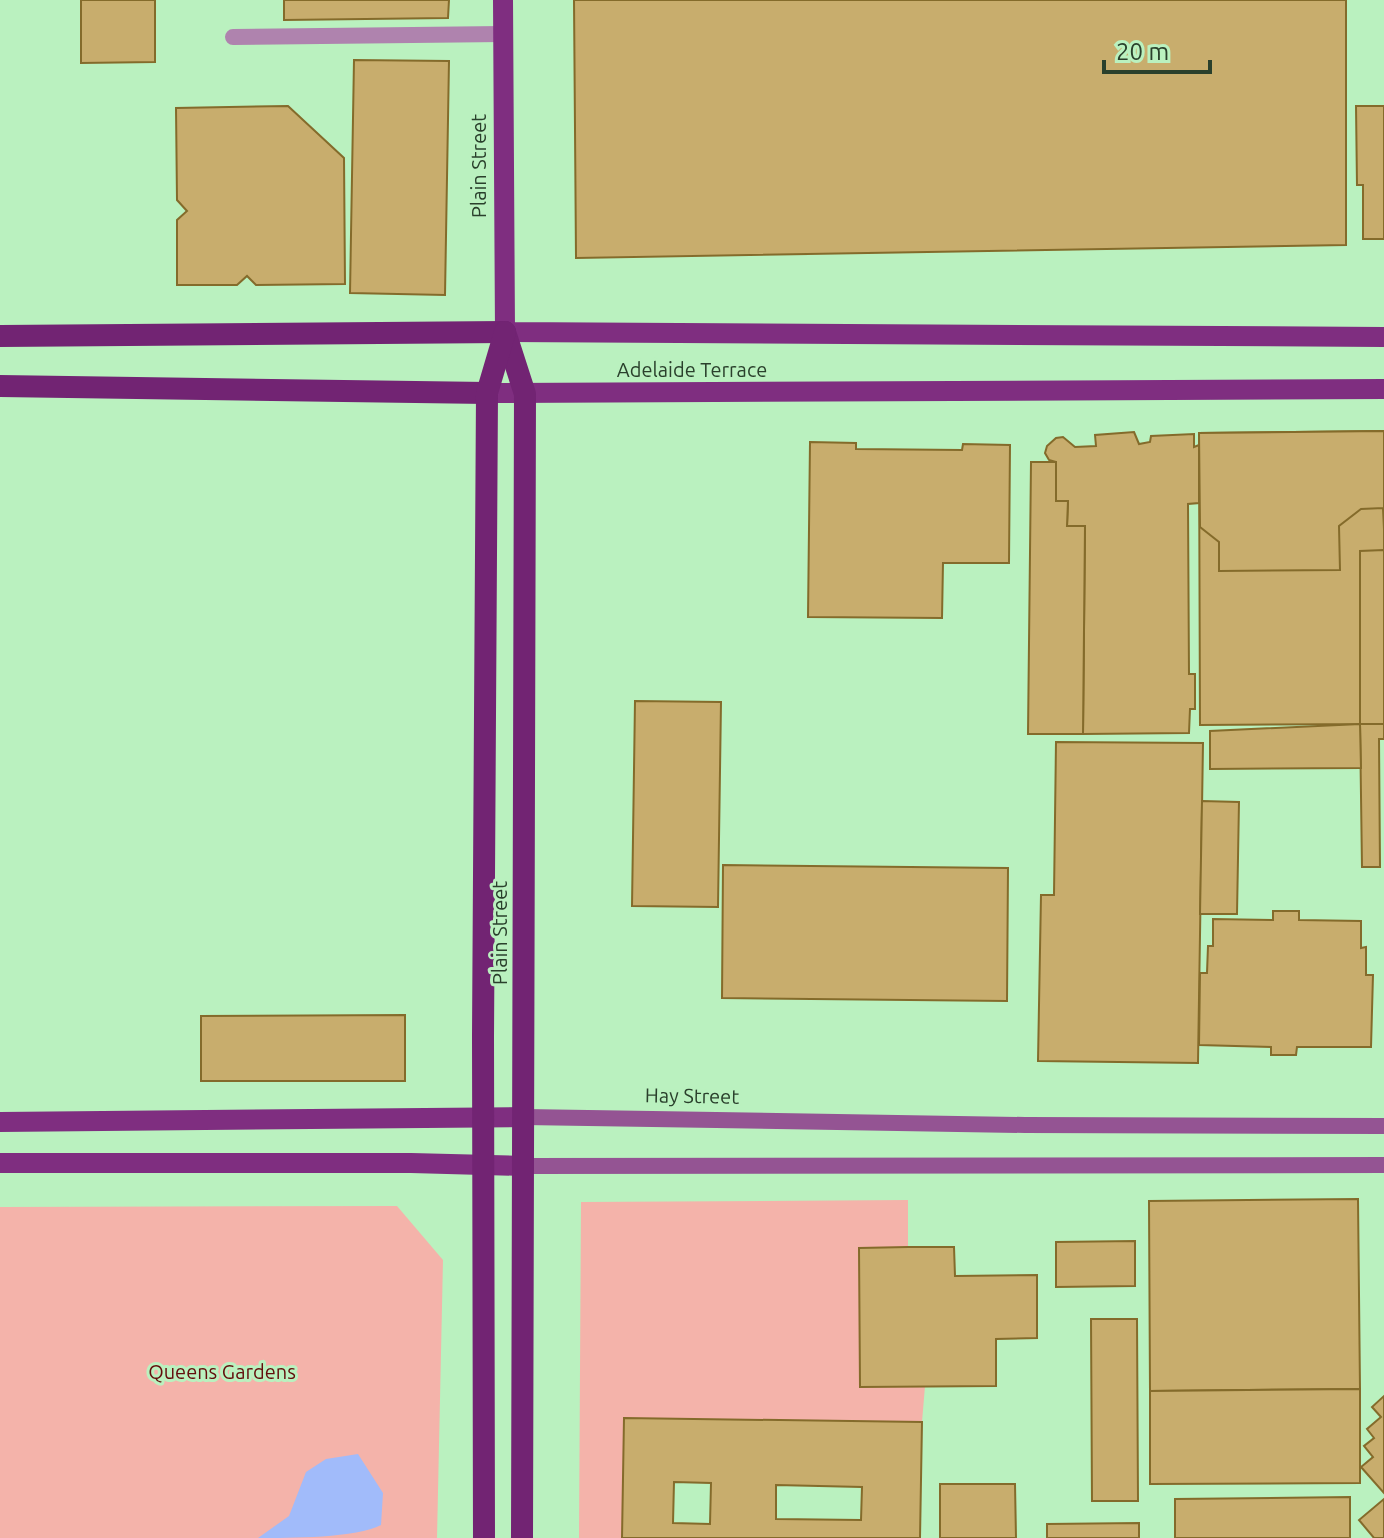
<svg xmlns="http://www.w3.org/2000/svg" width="1384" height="1538" font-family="Ubuntu,sans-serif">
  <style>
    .green { fill: #f4b3aa }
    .water { fill: #a1bbfa }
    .building { fill: #c8ad6d; stroke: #846b2b; stroke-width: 2; fill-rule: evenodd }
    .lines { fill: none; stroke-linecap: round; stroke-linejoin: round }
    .service { stroke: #af83ae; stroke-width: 16 }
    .secondary { stroke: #945493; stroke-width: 16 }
    .primary { stroke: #7f2e80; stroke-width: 20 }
    .trunk { stroke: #722473; stroke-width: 22 }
    .labels { text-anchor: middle; stroke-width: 6; stroke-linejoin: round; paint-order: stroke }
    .street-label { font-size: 20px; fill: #2a402c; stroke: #baf1bf }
    .park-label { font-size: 20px; fill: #630d0c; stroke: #baf1bf }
  </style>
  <rect width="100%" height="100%" fill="#baf1bf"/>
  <g class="green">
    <polygon points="908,1200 908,1247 859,1248 860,1386 925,1386 922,1422 624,1418 622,1538 579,1538 581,1202"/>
    <polygon points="397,1206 443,1260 437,1538 0,1538 0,1207"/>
  </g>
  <path class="water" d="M358 1454 383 1493 381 1525C357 1538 290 1538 258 1538L289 1516 306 1472 326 1459Z"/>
  <g class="building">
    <polygon points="81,0 155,0 155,62 81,63"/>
    <polygon points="284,0 449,0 448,18 284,20"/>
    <polygon points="574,0 1346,0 1346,245 576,258"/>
    <polygon points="354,60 449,61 445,295 350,293"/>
    <polygon points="288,106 344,158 345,284 256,285 247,276 237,285 177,285 177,220 187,211 177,200 176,108"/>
    <polygon points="1356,106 1384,106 1384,239 1363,239 1363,185 1357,185"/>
    <polygon points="1384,431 1384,724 1200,725 1199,433"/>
    <polygon points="1384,431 1384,529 1383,508 1361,509 1339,526 1340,570 1219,571 1219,542 1200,527 1199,433"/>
    <polygon points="1134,432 1139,444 1150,442 1151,436 1194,434 1194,447 1199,445 1199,503 1188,504 1189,674 1195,674 1195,709 1190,709 1189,733 1083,734 1085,526 1067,526 1068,501 1056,501 1056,462 1049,460 1045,453 1047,446 1056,438 1063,437 1075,447 1096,446 1095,435"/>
    <polygon points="810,442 856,443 856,449 962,450 963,444 1010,445 1009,563 943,563 942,618 808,617"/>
    <polygon points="1031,462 1056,462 1056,501 1068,501 1067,526 1085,526 1083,734 1028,734"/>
    <polygon points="1384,550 1384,724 1360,724 1360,551"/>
    <polygon points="635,701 721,702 718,907 632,906"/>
    <polygon points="1360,724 1384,724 1384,739 1379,739 1380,867 1362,867"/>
    <polygon points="1360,724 1361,768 1210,769 1210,731"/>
    <polygon points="1056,742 1203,743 1198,1063 1038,1061 1041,895 1054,895"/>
    <polygon points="1202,801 1239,802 1237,914 1200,914"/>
    <polygon points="723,865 1008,868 1007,1001 722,998"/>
    <polygon points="1273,911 1299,911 1299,920 1361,921 1361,948 1366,947 1366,975 1373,975 1371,1047 1297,1047 1296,1055 1271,1055 1271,1047 1199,1045 1200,973 1207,973 1208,946 1213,946 1213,919 1273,920"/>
    <polygon points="405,1015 405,1081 201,1081 201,1016"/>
    <polygon points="1358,1199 1360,1389 1150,1391 1149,1201"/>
    <polygon points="1135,1241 1135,1286 1056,1287 1056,1242"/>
    <polygon points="908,1247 954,1247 955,1276 1037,1275 1037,1338 996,1339 996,1386 860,1387 859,1248"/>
    <polygon points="1091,1319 1137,1319 1138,1501 1092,1501"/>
    <polygon points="1360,1389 1360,1483 1150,1484 1150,1391"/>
    <polygon points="1384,1396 1384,1493 1361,1467 1373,1457 1364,1446 1374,1438 1367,1429 1381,1417 1372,1407"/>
    <path d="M624 1418 922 1422 920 1538H622ZM674 1482 711 1483 710 1524 673 1523ZM776 1485 862 1487 861 1520 776 1519Z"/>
    <polygon points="940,1484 1015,1484 1016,1538 940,1538"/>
    <polygon points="1350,1497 1350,1538 1175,1538 1175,1499"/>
    <polygon points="1384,1499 1384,1538 1374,1538 1359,1520"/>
    <polygon points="1139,1523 1139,1538 1047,1538 1047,1524"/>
  </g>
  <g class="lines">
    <polyline class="service" points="233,37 503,34"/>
    <g class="secondary">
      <polyline points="524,1117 1025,1125 1384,1126"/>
      <polyline points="524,1166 1384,1165"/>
    </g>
    <g class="primary">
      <polyline points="503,0 505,332 1384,337"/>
      <polyline points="487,393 1384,389"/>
      <polyline points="0,1122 524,1117"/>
      <polyline points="0,1163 411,1163 524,1166"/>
    </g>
    <g class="trunk">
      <polyline points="505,332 525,394 522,1538"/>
      <polyline points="0,336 505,332"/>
      <polyline points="0,386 487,393"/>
      <polyline points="484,1538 483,1036 487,393 505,332"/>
    </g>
  </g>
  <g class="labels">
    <g class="street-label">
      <text transform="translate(479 166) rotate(-90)" y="7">Plain Street</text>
      <text x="692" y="377">Adelaide Terrace</text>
      <text transform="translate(500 933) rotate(-90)" y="7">Plain Street</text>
      <text transform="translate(692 1096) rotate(1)" y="7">Hay Street</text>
    </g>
    <g class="park-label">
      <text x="222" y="1379">Queens Gardens</text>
    </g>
  </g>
  <path d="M1104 60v12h106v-12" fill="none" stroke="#2a402c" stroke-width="4"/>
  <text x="1116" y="60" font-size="24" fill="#2a402c" stroke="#baf1bf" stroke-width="6" paint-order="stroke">20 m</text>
</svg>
